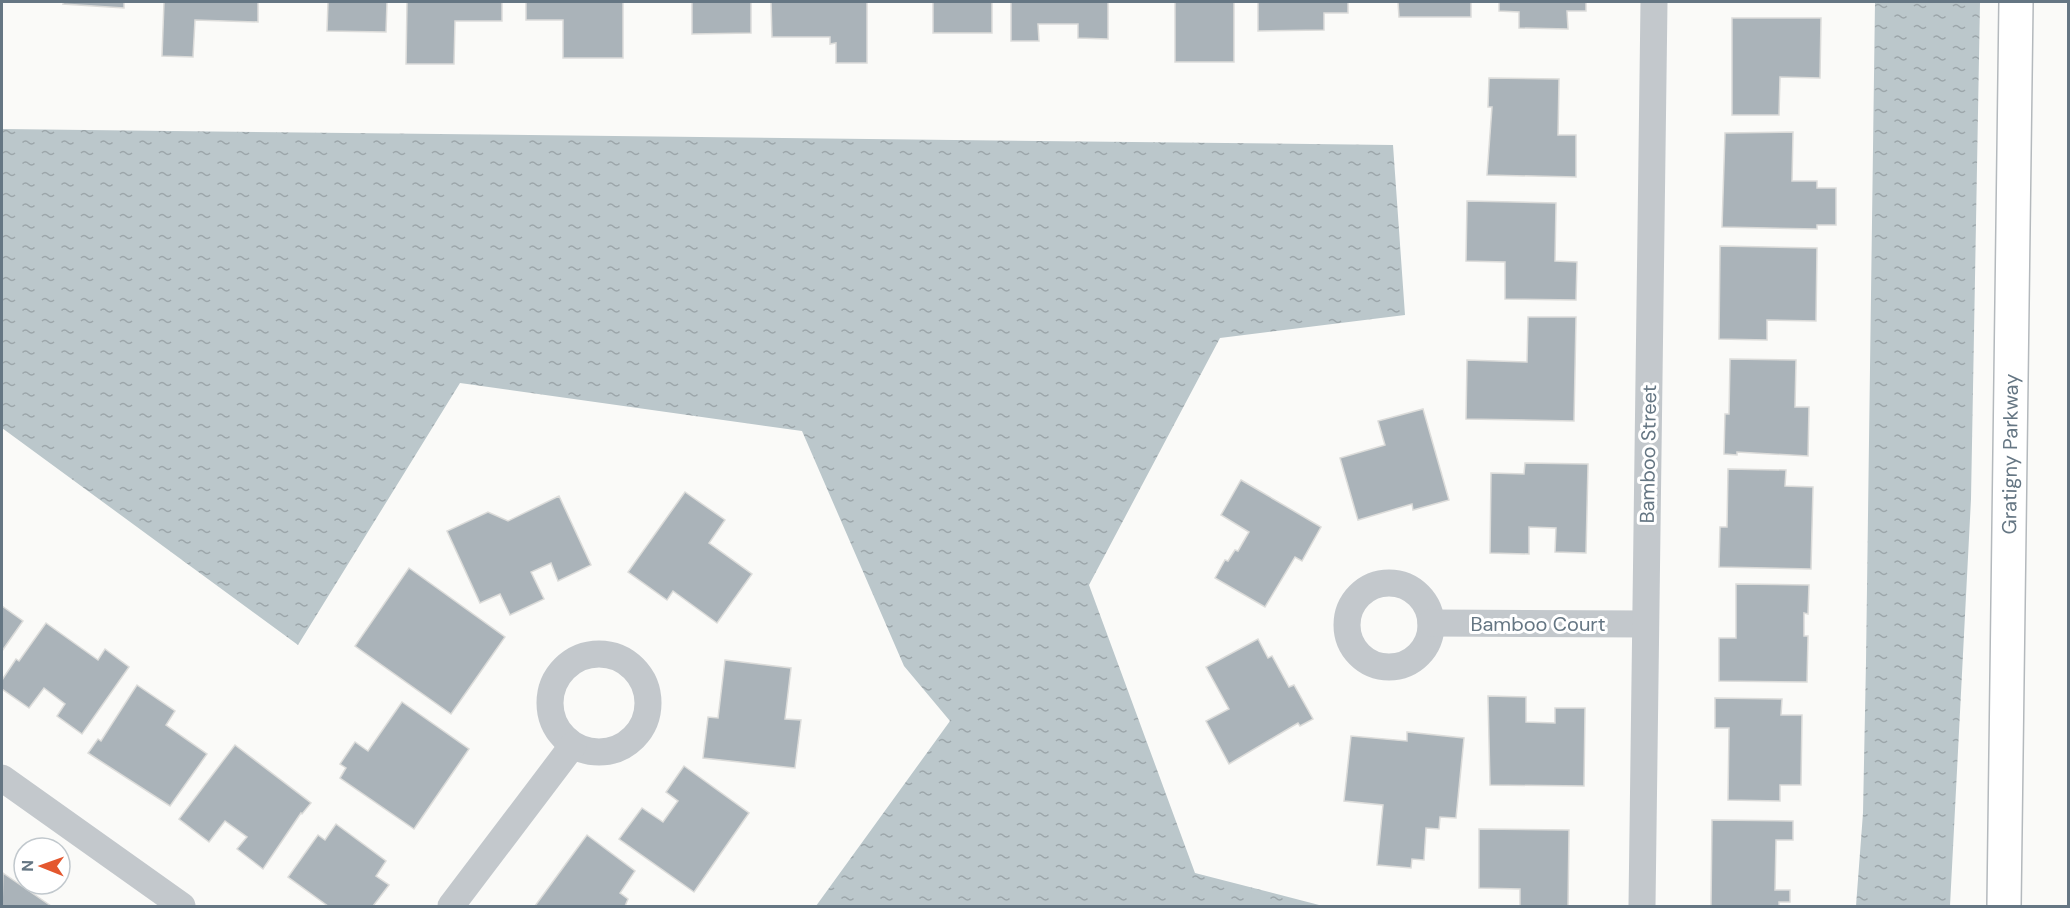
<svg xmlns="http://www.w3.org/2000/svg" width="2070" height="908" font-family="'DM Sans',sans-serif">
  <style>
    .water { fill: url(#water-ripples) }
    .building { fill: #aab3b9; stroke: #dcdcda; stroke-width: 1.5 }
    .lines { fill: none; stroke-linecap: round; stroke-linejoin: round }
    .motorway-casing { stroke: #b4b9bd; stroke-width: 36 }
    .minor { stroke: #c3c8cc; stroke-width: 27 }
    .motorway { stroke: #fff; stroke-width: 33 }
    .labels { text-anchor: middle; stroke-width: 6; stroke-linejoin: round; paint-order: stroke }
    .street-label { font-size: 20px; fill: #657683; stroke: #fff }
  </style>
  <defs>
    <pattern id="water-ripples" width="26" height="14" patternUnits="userSpaceOnUse" patternTransform="scale(1.5)"><rect width="26" height="14" fill="#bbc7cb"/><path d="M2 4q2-2 4 0t4 0M15 11q2-2 4 0t4 0" fill="none" stroke="#9ca6aa"/></pattern>
  </defs>
  <rect width="100%" height="100%" fill="#fafaf8"/>
  <g class="water">
    <polygon points="1875,2 1980,2 1971,499 1950,906 1856,906 1863,813 1866,662"/>
    <polygon points="2,129 1393,145 1405,315 1220,338 1089,585 1195,873 1323,906 816,906 950,721 904,666 802,431 460,383 298,645 2,428"/>
  </g>
  <g class="building">
    <polygon points="64,2 124,2 124,8 63,4"/>
    <polygon points="164,2 258,2 258,22 195,20 193,57 162,56"/>
    <polygon points="328,2 387,2 386,32 327,31"/>
    <polygon points="407,2 502,2 502,21 455,21 454,64 406,64"/>
    <polygon points="526,2 623,2 623,58 563,58 563,20 526,20"/>
    <polygon points="692,2 751,2 751,33 692,34"/>
    <polygon points="771,2 867,2 867,63 836,63 836,43 830,44 830,37 772,37"/>
    <rect x="933" y="2" width="59" height="31"/>
    <polygon points="1011,2 1108,2 1108,39 1078,38 1078,24 1038,24 1039,41 1011,41"/>
    <rect x="1175" y="2" width="59" height="60"/>
    <polygon points="1258,2 1348,2 1348,13 1324,13 1324,30 1258,31"/>
    <polygon points="1398,2 1471,2 1471,17 1399,17"/>
    <polygon points="1499,2 1586,2 1586,11 1567,11 1568,29 1519,28 1519,12 1499,11"/>
    <polygon points="1732,18 1821,18 1820,78 1780,77 1779,115 1732,115"/>
    <polygon points="1489,78 1559,79 1558,135 1576,135 1576,177 1487,175 1492,107 1488,107"/>
    <polygon points="1793,132 1792,181 1817,181 1817,188 1836,188 1836,225 1817,225 1817,229 1722,227 1725,133"/>
    <polygon points="1467,201 1556,203 1555,261 1577,262 1576,300 1505,299 1505,262 1466,261"/>
    <polygon points="1720,246 1817,248 1816,321 1767,320 1767,340 1719,339"/>
    <polygon points="1528,317 1576,317 1574,421 1466,419 1467,360 1527,362"/>
    <polygon points="1730,359 1796,360 1795,407 1809,407 1808,456 1737,452 1737,455 1724,454 1725,414 1729,414"/>
    <polygon points="1423,409 1449,500 1413,510 1412,504 1358,520 1340,458 1385,445 1378,421"/>
    <polygon points="1525,463 1588,464 1586,553 1555,552 1556,528 1529,527 1529,554 1490,553 1491,473 1524,474"/>
    <polygon points="1728,469 1786,470 1785,486 1813,487 1811,569 1719,567 1720,527 1727,527"/>
    <polygon points="1241,480 1321,527 1302,561 1295,557 1265,607 1215,578 1225,560 1228,561 1235,550 1238,551 1249,532 1221,515"/>
    <polygon points="685,492 725,520 709,543 752,574 717,623 673,591 667,600 628,572"/>
    <polygon points="559,496 591,565 558,581 551,563 531,572 544,599 510,615 500,594 480,603 447,531 488,512 508,521"/>
    <polygon points="409,568 505,637 451,714 355,646"/>
    <polygon points="1736,584 1809,585 1808,614 1804,613 1804,636 1808,636 1807,682 1719,681 1719,638 1736,638"/>
    <polygon points="2,606 23,621 2,651"/>
    <polygon points="46,623 98,660 105,649 129,667 82,734 57,716 65,704 44,688 29,708 2,689 2,680 16,659 19,661"/>
    <polygon points="1258,639 1268,658 1272,656 1289,687 1294,685 1313,719 1300,726 1298,723 1229,764 1206,721 1229,709 1206,667"/>
    <polygon points="725,660 791,668 785,719 801,720 795,768 703,758 708,717 718,718"/>
    <polygon points="137,685 175,711 166,725 207,754 170,806 88,753 98,739 101,741"/>
    <polygon points="1488,696 1526,697 1526,722 1555,723 1555,708 1585,708 1584,786 1490,785"/>
    <polygon points="1715,698 1782,699 1781,715 1802,715 1801,785 1780,785 1780,801 1728,800 1729,728 1715,728"/>
    <polygon points="402,702 469,749 414,829 340,778 346,768 340,764 355,742 368,751"/>
    <polygon points="1407,732 1464,738 1456,818 1440,817 1439,829 1426,828 1424,860 1412,859 1411,868 1377,865 1383,805 1344,801 1351,736 1407,741"/>
    <polygon points="235,745 311,803 302,814 301,813 263,869 237,849 247,837 225,821 209,842 179,819"/>
    <polygon points="684,766 749,813 694,892 619,839 642,808 663,822 678,801 666,792"/>
    <polygon points="1712,820 1793,821 1793,840 1776,840 1775,890 1790,890 1790,902 1779,902 1779,906 1711,906"/>
    <polygon points="336,824 386,861 376,876 389,885 373,906 328,906 288,877 318,835 325,840"/>
    <polygon points="1479,829 1569,830 1568,906 1520,906 1520,889 1479,888"/>
    <polygon points="587,835 635,871 620,893 628,899 625,906 535,906"/>
    <polygon points="3,873 51,906 2,906"/>
  </g>
  <g class="lines">
    <g class="motorway-casing">
      <g id="motorway">
        <path id="s1" d="M2004 906 2016 2"/>
      </g>
    </g>
    <g class="minor">
      <circle cx="1389" cy="625" r="42"/>
      <polyline points="1431,623 1645,624"/>
      <circle cx="599" cy="703" r="49"/>
      <polyline points="2,778 182,906"/>
      <polyline points="451,906 573,745"/>
      <polyline points="1642,906 1654,2"/>
    </g>
    <use href="#motorway" class="motorway"/>
  </g>
  <g class="labels">
    <g class="street-label">
      <text transform="translate(1648 454) rotate(-89)" y="7">Bamboo Street</text>
      <text dy="7" stroke="none"><textPath href="#s1" startOffset="452">Gratigny Parkway</textPath></text>
      <text x="1538" y="631">Bamboo Court</text>
    </g>
  </g>
  <rect width="2070" height="908" fill="none" stroke="#657683" stroke-width="6"/>
  <g transform="translate(42 866) rotate(271)"><circle r="28" fill="#ffffff" stroke="#c1c8cd" stroke-width="1.5"/>
  <path d="M0-4.5L10 22L0 15L-10 22Z" fill="#e4572e"/>
  <text y="-9" font-size="16" font-weight="bold" text-anchor="middle" fill="#657683">N</text>
  </g>
</svg>
